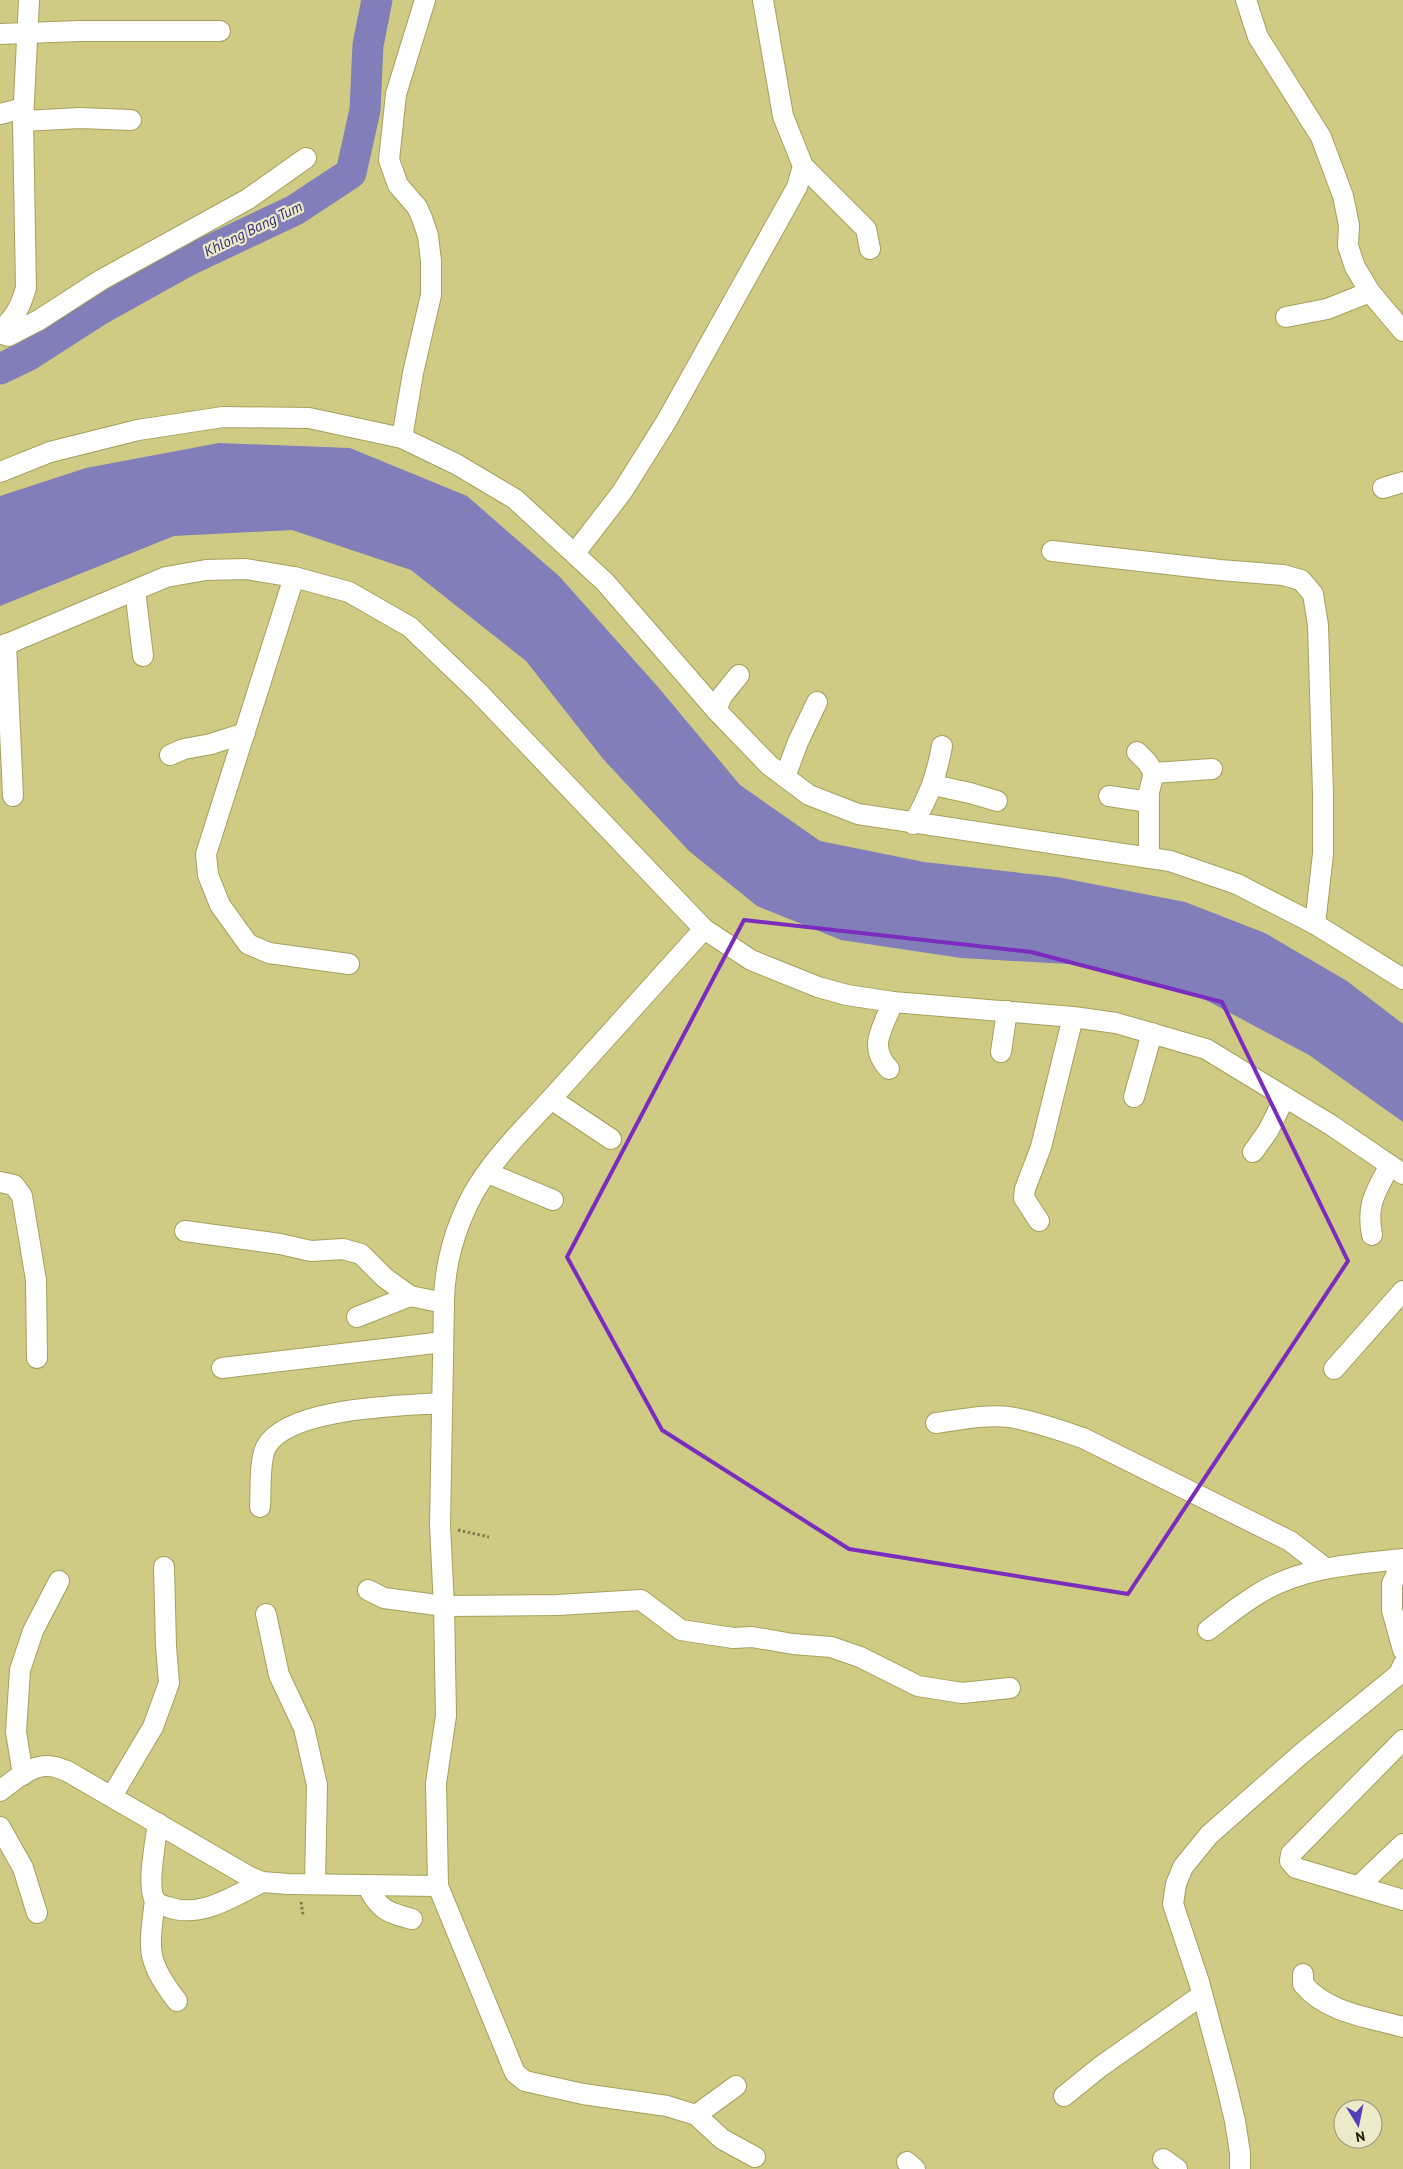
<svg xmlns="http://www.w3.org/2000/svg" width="1403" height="2169" font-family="'PT Sans',sans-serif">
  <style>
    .water { fill: #817eba }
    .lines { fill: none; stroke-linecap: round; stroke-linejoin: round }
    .river { stroke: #817eba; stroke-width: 31 }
    .minor-casing { stroke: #a5a15c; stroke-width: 22 }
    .path { stroke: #807d4c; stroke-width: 3; stroke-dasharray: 2.5 2.5; stroke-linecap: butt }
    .minor { stroke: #fff; stroke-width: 20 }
    .marked { fill: none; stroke: #7b2cbf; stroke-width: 4; stroke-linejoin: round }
    .labels { text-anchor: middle; stroke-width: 4.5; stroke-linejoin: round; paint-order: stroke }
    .water-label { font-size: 15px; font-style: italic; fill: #372c74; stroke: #eceac8 }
  </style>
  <rect width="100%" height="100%" fill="#cfcb85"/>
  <polygon class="water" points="219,443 350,448 467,496 559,576 658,687 740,785 820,841 924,862 1057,877 1185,902 1265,933 1347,981 1403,1024 1403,1122 1309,1055 1204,999 1085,965 961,958 841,940 757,906 689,851 604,760 526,661 411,570 292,530 174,536 0,606 0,496 86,468"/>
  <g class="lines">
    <polyline class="river" points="0,369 29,355 99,310 187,261 295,210 351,173 365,110 368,45 377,0"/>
    <g class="minor-casing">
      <g id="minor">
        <polyline points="1246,0 1258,37 1321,137 1343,196 1349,225 1348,246 1355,267 1370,292 1403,331"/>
        <polyline points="0,34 79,31 220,31"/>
        <polyline points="0,114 23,108"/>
        <polyline points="23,121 80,118 131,120"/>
        <polyline points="803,166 866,229 870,249"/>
        <polyline points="1286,317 1327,309 1370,292"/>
        <path d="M0 330C15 319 21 305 26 288L23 121 29 0"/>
        <polyline points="0,333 8,336 39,320 101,280 248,199 306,158"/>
        <polyline points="402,438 413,373 431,295 431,261 428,236 422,218 417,207 398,185 389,160 396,94 425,0"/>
        <polyline points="0,472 50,452 138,430 223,417 309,418 402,438 456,464 515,499 605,582 716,710 769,765 809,795 858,814 1170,861 1237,884 1315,924 1403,979"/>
        <polyline points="1383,488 1403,482"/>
        <polyline points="1052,551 1220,570 1283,575 1301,580 1313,594 1318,625 1323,794 1323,854 1315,924"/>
        <polyline points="575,553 622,492 666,422 797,187 803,166 783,116 763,0"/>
        <polyline points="294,577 206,854 208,875 220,905 248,944 269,953 349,964"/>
        <polyline points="135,590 143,656"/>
        <polyline points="6,644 13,796"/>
        <polyline points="0,647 166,577 206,570 246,569 294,577 349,592 410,627 479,693 704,929 751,960 818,987 847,995 893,1002 1073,1017 1116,1023 1206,1049 1331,1125 1403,1174"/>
        <polyline points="716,710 722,696 739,675"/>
        <polyline points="1137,752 1147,762 1154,773"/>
        <polyline points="170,755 184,749 211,744 245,733"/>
        <polyline points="785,777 798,742 817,702"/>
        <polyline points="933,785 970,793 997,801"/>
        <polyline points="1109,796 1149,802"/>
        <path d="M913 824C929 796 936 778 942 746"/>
        <polyline points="1149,858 1149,792 1154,773 1212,769"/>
        <path d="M704 929C656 982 608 1036 560 1089 530 1123 495 1155 473 1194 455 1227 444 1266 444 1303L440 1526 444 1606 446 1716 436 1783 438 1886 515 2073 525 2081 583 2094 667 2106 696 2115 722 2139 755 2157"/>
        <polyline points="1001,1052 1007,1011"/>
        <path d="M889 1069C867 1046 883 1028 893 1002"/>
        <polyline points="1134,1097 1152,1033"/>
        <polyline points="551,1099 611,1139"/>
        <polyline points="1253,1152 1268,1131 1285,1097"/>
        <polyline points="488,1173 553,1200"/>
        <polyline points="0,1182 14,1185 22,1196 36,1280 37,1358"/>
        <polyline points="1039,1221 1024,1198 1025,1189 1041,1147 1073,1017"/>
        <polyline points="185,1231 280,1244 311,1251 343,1249 361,1254 385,1278 410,1296 444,1303"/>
        <path d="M1372 1235C1366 1204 1376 1191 1390 1165"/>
        <polyline points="357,1317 410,1296"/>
        <polyline points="222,1368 443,1342"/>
        <polyline points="1334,1369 1403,1291"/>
        <path d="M936 1423C959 1420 986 1414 1009 1417 1034 1421 1059 1430 1083 1438L1290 1541 1325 1568"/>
        <path d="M260 1507C261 1492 259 1461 266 1447 288 1407 401 1406 442 1403"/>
        <polyline points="1403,1560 1392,1584 1392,1610 1403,1650"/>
        <polyline points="368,1590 384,1598 444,1606 558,1605 641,1600 681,1630 733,1638 752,1637 793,1644 831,1647 860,1657 918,1686 962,1693 1010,1688"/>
        <polyline points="266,1614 279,1675 304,1728 317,1785 315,1884"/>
        <path d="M1208 1630C1224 1618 1240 1605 1258 1594 1301 1567 1353 1564 1403 1559"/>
        <polyline points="1403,1740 1291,1854 1290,1861 1296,1868 1403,1900"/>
        <polyline points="23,1775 16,1732 20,1670 33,1631 59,1581"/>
        <path d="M0 1791C13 1781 31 1765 48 1766 55 1766 61 1769 67 1771L248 1876 262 1882 288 1884 438 1886"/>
        <polyline points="112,1796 153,1727 169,1683 166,1646 164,1567"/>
        <path d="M158 1823C156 1840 146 1887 155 1900 157 1904 164 1906 168 1907 201 1919 234 1896 262 1882"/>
        <polyline points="0,1827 23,1868 37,1913"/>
        <path d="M367 1885C379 1910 386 1912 412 1919"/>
        <polyline points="1359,1886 1403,1844"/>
        <path d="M155 1900C149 1949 145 1960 177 2001"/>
        <path d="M1303 1974V1984C1327 2013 1368 2017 1403 2027"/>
        <polyline points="1064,2096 1100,2067 1202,1995"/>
        <polyline points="696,2115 736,2086"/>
        <polyline points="1163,2159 1177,2169"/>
        <polyline points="907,2162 915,2169"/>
        <polyline points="1240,2169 1240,2153 1235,2121 1225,2079 1199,1982 1173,1904 1176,1884 1183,1867 1209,1835 1301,1754 1399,1674 1403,1665"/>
      </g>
    </g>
    <g class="path">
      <polyline points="458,1530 489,1537"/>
      <polyline points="301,1902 303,1915"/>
    </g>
    <use href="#minor" class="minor"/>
  </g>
  <path class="marked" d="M744 920 1031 952 1222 1002 1348 1261 1128 1594 849 1549 662 1430 567 1257Z"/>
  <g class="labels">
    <g class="water-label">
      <text transform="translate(253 229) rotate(-26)" y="5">Khlong Bang Tum</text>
    </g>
  </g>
  <g transform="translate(1358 2124) rotate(170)"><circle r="24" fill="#eceac8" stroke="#979478"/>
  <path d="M0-4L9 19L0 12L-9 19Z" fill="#543eb5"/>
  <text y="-8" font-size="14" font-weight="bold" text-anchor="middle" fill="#171400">N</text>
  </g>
</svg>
